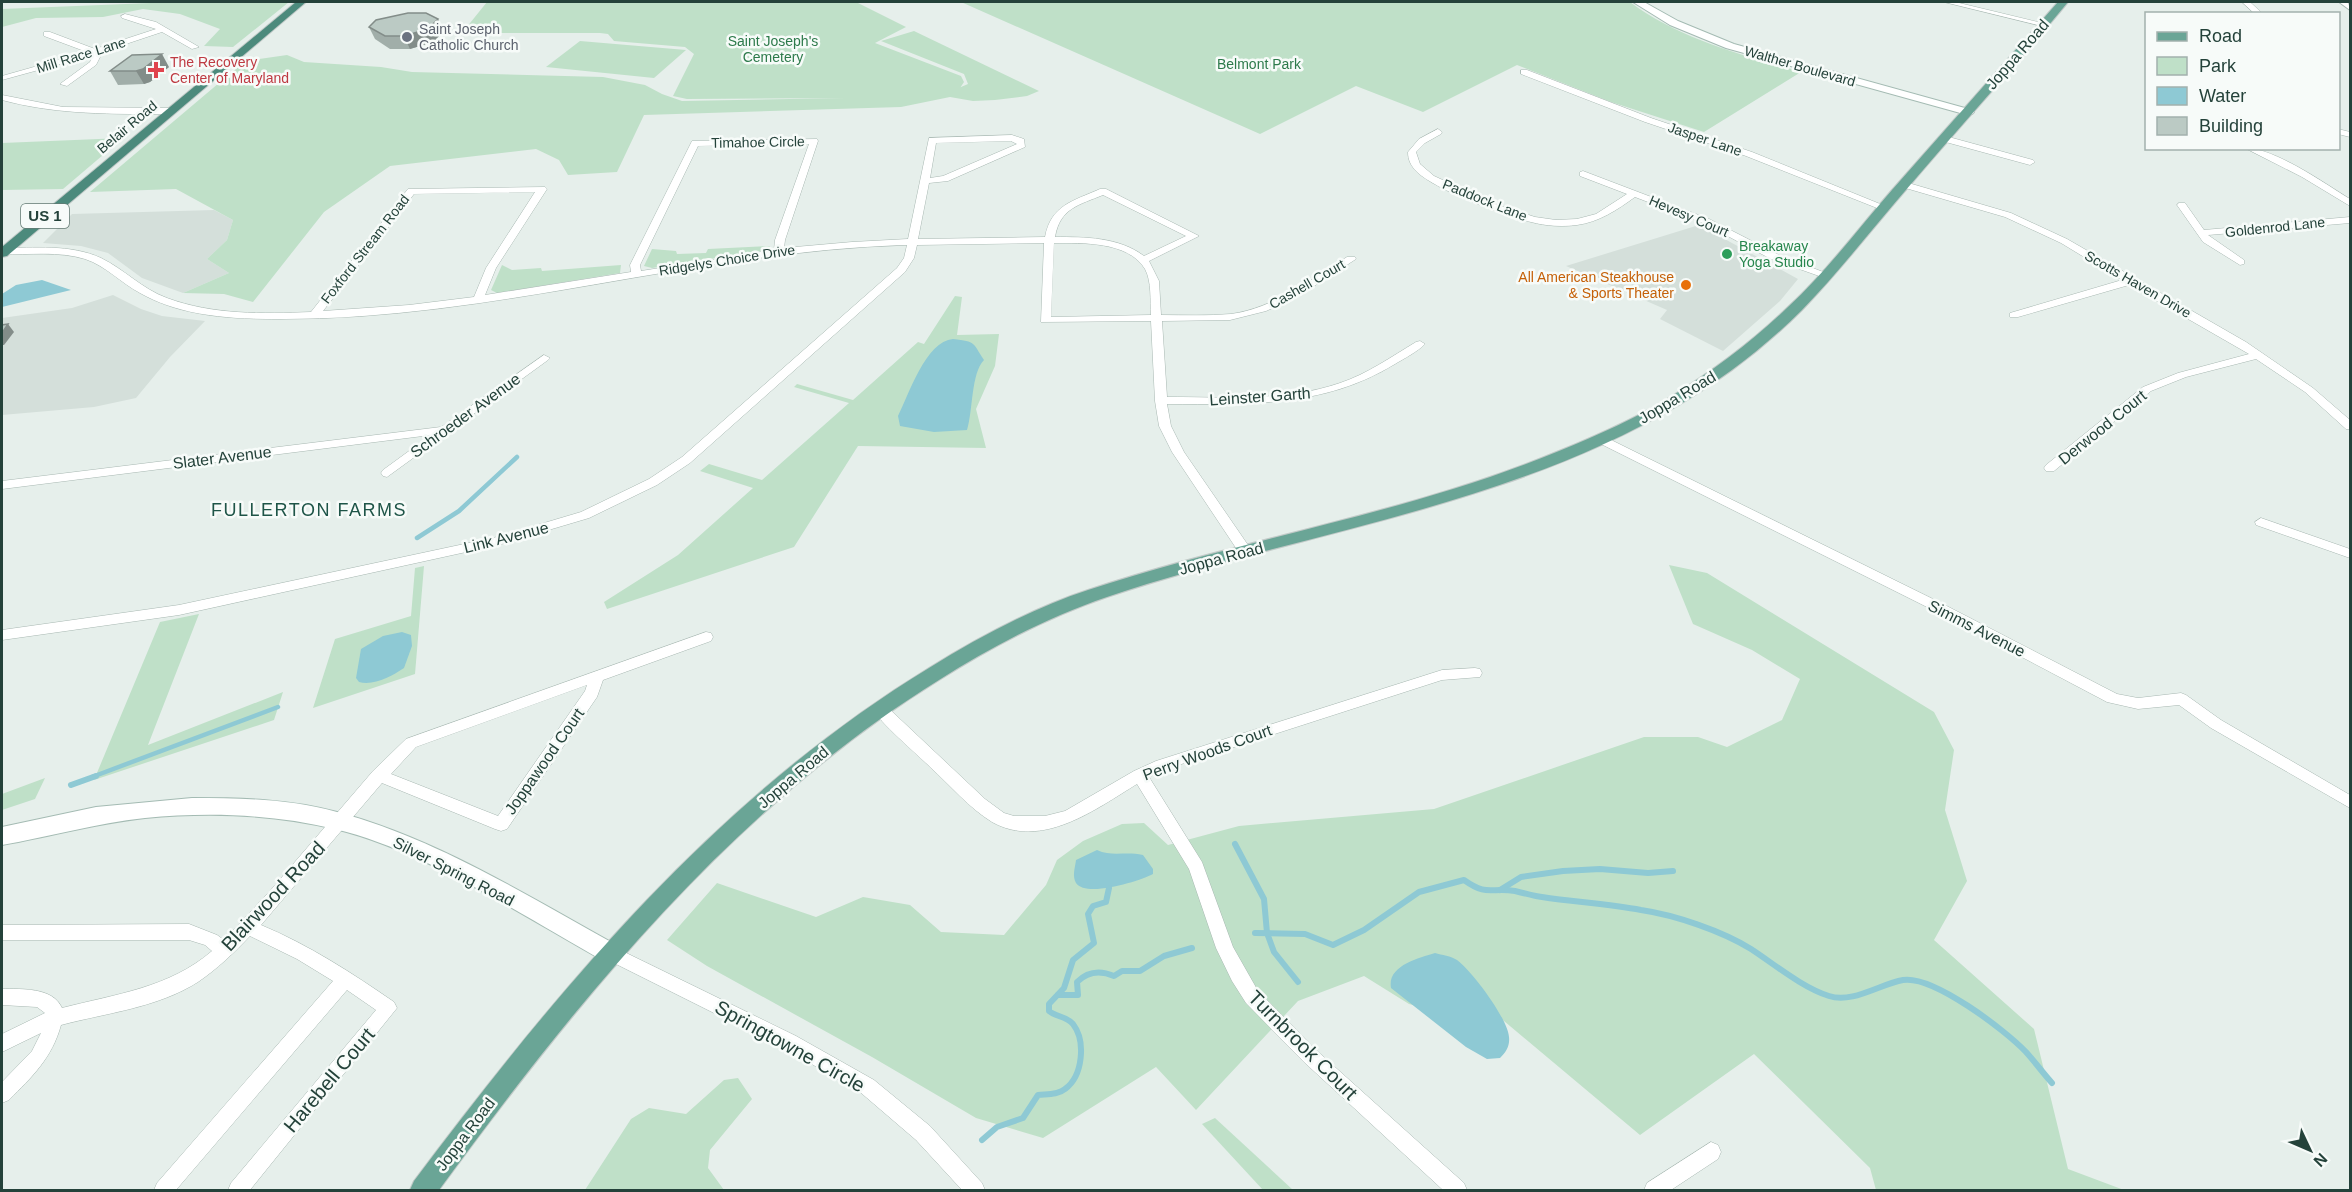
<svg xmlns="http://www.w3.org/2000/svg" width="2352" height="1192" font-family="Arial,sans-serif">
  <style>
    .built { fill: #d4dfda }
    .green { fill: #bfe0c8 }
    .water { fill: #8ec9d4 }
    .lines { fill: none; stroke-linecap: round; stroke-linejoin: round }
    .stream-far1 { stroke: #8ec9d4; stroke-width: 4.5 }
    .stream { stroke: #8ec9d4; stroke-width: 6 }
    .minor-casing { stroke: #a8b8b2; stroke-width: 1 }
    .tertiary-casing { stroke: #a8b8b2; stroke-width: 2 }
    .secondary-casing { stroke: #a4bbb3; stroke-width: 2 }
    .primary-casing { stroke: #c2cac8; stroke-width: 2 }
    .trunk-casing { stroke: #c2cac8; stroke-width: 2 }
    .minor { fill: #fff; fill-rule: evenodd }
    .tertiary { fill: #fff; fill-rule: evenodd }
    .secondary { fill: #fff; fill-rule: evenodd }
    .primary { fill: #6aa596; fill-rule: evenodd }
    .trunk { fill: #4c8a7c; fill-rule: evenodd }
    .wall { fill: #a1aea9 }
    .shaded-wall { fill: #838d89 }
    .building { fill: #bbcac4; stroke: #838d89; stroke-width: 1.5 }
    .worship-dot { fill: #6b7280; stroke: #f7fbf9; stroke-width: 2 }
    .health-dot { fill: #e0444e; stroke: #f7fbf9; stroke-width: 2 }
    .leisure-dot { fill: #2e9e5b; stroke: #f7fbf9; stroke-width: 2 }
    .food-dot { fill: #e8710a; stroke: #f7fbf9; stroke-width: 2 }
    .labels { text-anchor: middle; stroke-width: 5; stroke-linejoin: round; paint-order: stroke }
    .far-worship-label { font-size: 14px; fill: #5b616d; stroke: #f7fbf9; text-anchor: start }
    .far-park-label { font-size: 14px; fill: #2d7a4b; stroke: #f7fbf9 }
    .far-street-label { font-size: 14px; fill: #24423a; stroke: #f7fbf9 }
    .far-health-label { font-size: 14px; fill: #be3a42; stroke: #f7fbf9; text-anchor: start }
    .far-leisure-label { font-size: 14px; fill: #27864d; stroke: #f7fbf9; text-anchor: start }
    .far-food-label { font-size: 14px; fill: #c56008; stroke: #f7fbf9; text-anchor: end }
    .shield { fill: #f7fbf9; stroke: #637a73; stroke-width: 1.5 }
    .shield-label { font-size: 15px; font-weight: bold; fill: #24423a }
    .street-label { font-size: 16px; fill: #24423a; stroke: #f7fbf9 }
    .neighbourhood-label { font-size: 18px; letter-spacing: 1.5px; fill: #1f5548; stroke: #f7fbf9 }
    .near-street-label { font-size: 20px; fill: #24423a; stroke: #f7fbf9 }
  </style>
  <rect width="100%" height="100%" fill="#e6efeb"/>
  <g class="built">
    <polygon points="214,210 233,220 227,240 207,259 229,273 183,293 142,278 108,253 81,246 43,243 72,214"/>
    <polygon points="1699,225 1798,279 1780,301 1723,351 1660,319 1667,310 1566,266"/>
    <polygon points="113,295 141,309 162,316 205,321 170,357 136,398 94,407 2,415 2,318 72,308"/>
  </g>
  <g class="green">
    <polygon points="175,2 289,2 233,47 204,46 220,29 180,14 143,9 103,17 36,18 2,27 2,9"/>
    <polygon points="487,2 856,2 906,27 875,43 961,76 964,82 960,88 947,93 968,84 964,74 881,41 914,31 1039,91 1027,96 995,100 973,101 950,97 901,107 644,115 617,172 568,175 559,160 536,149 390,166 324,212 253,302 224,294 183,293 229,273 207,259 227,240 233,220 176,189 90,192 245,61 287,55 304,62 381,67 412,72 603,77 645,85 662,94 682,101 846,98 687,99 673,96 694,54 685,47 614,41 608,34 600,33 462,33"/>
    <path d="M961 2H1630C1679 39 1743 55 1801 72L1704 132 1611 102 1517 65 1423 112 1356 86 1260 134Z"/>
    <polygon points="580,41 686,50 654,78 546,67"/>
    <polygon points="123,138 63,189 2,190 2,143"/>
    <polygon points="770,246 768,250 652,268 644,266 652,249 676,251 677,254 706,253 708,249"/>
    <polygon points="502,265 512,270 541,268 542,271 621,265 620,273 497,293 491,290"/>
    <polygon points="955,296 962,297 957,335 999,334 995,366 976,409 986,448 858,446 794,547 607,609 604,602 678,555 753,488 700,471 709,464 762,480 849,403 794,387 797,384 853,400 918,342 924,344"/>
    <polygon points="1669,565 1707,573 1934,712 1954,750 1945,810 1967,881 1934,940 2034,1029 2068,1169 2124,1190 1876,1190 1870,1168 1754,1054 1640,1135 1473,995 1445,1013 1409,1004 1364,976 1298,1001 1196,1110 1156,1067 1043,1138 976,1118 872,1057 707,966 667,940 717,883 816,917 863,897 910,905 941,932 1004,935 1046,885 1057,860 1083,841 1122,824 1144,823 1168,845 1239,826 1434,809 1644,737 1698,737 1727,747 1782,720 1800,679 1752,650 1693,624"/>
    <polygon points="424,566 415,674 313,708 335,639 411,616 415,568"/>
    <polygon points="199,614 148,745 283,692 274,720 94,780 160,622"/>
    <polygon points="45,778 35,799 2,810 2,794"/>
    <polygon points="738,1078 752,1099 710,1150 708,1168 724,1190 585,1190 631,1119 649,1108 686,1114 724,1080"/>
    <polygon points="1215,1118 1293,1190 1263,1190 1202,1124"/>
  </g>
  <g class="water">
    <polygon points="42,280 71,290 2,307 2,294 16,285"/>
    <path d="M953 339C977 342 972 342 984 360 971 373 973 411 967 430L934 432 900 426 898 416C909 394 926 341 953 339Z"/>
    <path d="M402 632 411 635 412 646 404 668C392 676 374 686 359 682L356 678 361 649 383 636Z"/>
    <path d="M1097 850C1112 857 1126 851 1143 855L1153 869V874C1140 881 1086 898 1076 883 1072 876 1075 868 1076 860Z"/>
    <path d="M1435 953C1442 955 1451 956 1457 960 1472 971 1508 1019 1509 1037 1510 1046 1506 1052 1500 1058L1487 1059 1466 1047 1391 988C1387 966 1418 958 1435 953Z"/>
  </g>
  <g class="lines">
    <g class="stream-far1">
      <polyline points="417,538 459,511 517,457"/>
      <polyline points="92,777 278,707"/>
    </g>
    <g class="stream">
      <polyline points="71,785 96,776"/>
      <polyline points="1235,844 1264,899 1267,933 1274,952 1298,982"/>
      <polyline points="1500,890 1521,877 1563,871 1600,869 1648,873 1673,871"/>
      <path d="M1255 933 1305 934 1333 945 1364 930 1419 892 1464 880C1488 897 1490 887 1515 891 1524 893 1533 896 1542 897 1575 902 1608 904 1641 910 1675 915 1722 931 1751 949 1774 964 1803 988 1829 996 1852 1004 1880 984 1903 980 1933 975 2005 1030 2026 1052 2035 1062 2043 1073 2052 1083"/>
      <path d="M1058 995H1078L1077 982C1088 971 1100 970 1114 976L1122 971H1140L1164 956 1192 948"/>
      <path d="M982 1140 997 1127 1023 1118 1038 1095C1047 1094 1058 1095 1065 1089 1083 1076 1086 1041 1073 1024 1066 1016 1056 1017 1049 1011V1004L1064 988 1073 960 1094 943 1088 914 1093 906 1106 902 1109 888"/>
    </g>
    <g class="minor-casing">
      <g id="minor">
        <polygon points="1944,2 1955,2 2046,24 2042,26"/>
        <polygon points="2242,2 2250,2 2263,14 2255,14"/>
        <polygon points="125,14 156,22 199,47 192,49 162,32 99,53 101,55 96,65 67,86 60,84 90,62 93,55 2,80 2,76 87,52 44,36 44,32 50,32 95,49 156,29 122,18 121,16"/>
        <polygon points="1521,70 1527,70 1651,118 1752,152 1890,208 1882,210 1746,156 1645,122 1521,74"/>
        <path d="M2 95 63 107 170 108 174 111 170 114C113 114 57 115 2 100Z"/>
        <path d="M1438 129 1442 132 1441 134 1425 143 1416 152 1420 164 1434 176 1495 204 1535 217 1556 220 1577 219 1596 214 1627 194 1580 176V172L1583 171 1709 219 1779 255 1831 275 1830 277H1822L1771 259 1703 223 1635 197C1617 210 1599 222 1577 225 1562 227 1546 226 1531 222 1505 216 1436 190 1417 172 1411 166 1408 160 1408 152L1419 139Z"/>
        <polygon points="2338,129 2350,132 2350,137 2338,134"/>
        <path d="M1012 135 1024 139 1025 147 948 181 929 183 918 239 1045 237C1051 205 1073 201 1100 189H1106L1199 236 1149 261 1159 281 1161 315C1184 315 1208 316 1231 314 1274 308 1312 279 1347 257H1355L1356 259 1297 297 1266 311 1230 320 1162 321 1167 397C1223 397 1285 402 1340 383 1367 374 1391 357 1416 342L1420 341 1425 344C1417 352 1405 358 1395 364 1323 408 1249 404 1167 404L1171 426 1184 452 1250 548 1252 551 1250 554H1240L1172 452 1159 426 1155 401 1151 321 1041 322 1044 243 917 245 914 258 905 272 690 463 657 485 589 518 498 545 179 615 2 640V630L179 605 497 537 581 512 649 479 682 457 897 268 904 258 907 245C696 251 492 320 280 319 234 319 182 317 140 293 121 283 106 266 85 259 59 251 29 255 2 254V248C33 248 71 244 101 258 124 269 142 289 167 298 213 315 263 314 311 312L408 189 545 187 547 189 496 268 485 295 631 272 630 265 692 141 817 139 818 141 785 240 784 248 852 242 908 239 929 138ZM1011 141 1017 144 943 176 930 178 936 143ZM809 144 775 240 774 250 641 271 640 265 698 146ZM535 192 486 268 474 297 409 305 323 311 414 194ZM1103 195 1186 236 1144 256C1119 237 1085 237 1055 237 1060 208 1079 205 1103 195ZM1054 243C1082 243 1128 241 1145 269 1152 282 1150 301 1151 315L1051 317Z"/>
        <polygon points="1945,136 2033,160 2035,162 2030,165 1942,141 1942,137"/>
        <path d="M2245 148C2275 148 2324 183 2350 199V206L2302 177Z"/>
        <polygon points="1905,182 2011,213 2067,239 2246,342 2313,388 2350,420 2350,429 2346,429 2305,392 2256,359 2186,377 2151,391 2054,471 2046,471 2044,468 2046,465 2143,387 2178,373 2249,354 2129,285 2018,317 2010,317 2010,313 2122,280 2061,243 2005,217 1902,187 1900,185"/>
        <polygon points="2179,203 2185,203 2204,230 2350,217 2350,223 2208,235 2244,260 2244,264 2240,265 2203,242 2177,205"/>
        <polygon points="544,355 550,358 548,360 387,477 383,476 381,473 383,470 431,435 2,489 2,481 441,427"/>
        <polygon points="1601,435 1939,602 2117,694 2138,698 2181,693 2186,695 2221,720 2350,795 2350,808 2211,728 2179,705 2138,709 2107,702 1929,608 1597,442 1595,439 1597,436"/>
        <polygon points="2261,518 2350,549 2350,558 2256,525 2255,522"/>
        <path d="M706 632 711 633 713 637 711 641 603 680 597 697 507 829 501 831 495 829 382 783 261 925C309 945 352 973 394 1002L397 1008 250 1190H228L231 1183 376 1010 347 990 176 1190H154L157 1183 333 981 297 959 250 936C234 953 217 969 198 982 157 1008 106 1013 61 1025 52 1058 32 1077 9 1100L2 1103V1082L32 1051 41 1033 2 1052V1034L45 1013 37 1007 2 1005V989C21 989 53 987 62 1008 116 994 169 988 212 951L205 945 189 940H2V925L189 924 217 935 224 940 270 891 373 771 406 739ZM587 685 585 691 498 816 391 774 416 747Z"/>
        <path d="M1475 668 1480 669 1482 673 1480 677 1442 680 1166 769 1149 777 1202 862 1233 947 1258 991 1316 1050 1464 1183 1467 1190H1443L1304 1062 1246 1003 1232 981 1216 948 1189 869 1137 784C1096 809 1042 850 992 822 969 808 950 785 930 767 916 753 880 723 872 708L874 704H884L985 799 1004 813 1014 816H1045L1065 811 1134 771 1156 761 1442 670Z"/>
        <polygon points="612,946 796,1036 874,1080 930,1126 982,1183 985,1190 962,1190 916,1140 860,1092 784,1048 606,959 603,954 606,949"/>
        <polygon points="1711,1142 1718,1145 1721,1152 1718,1159 1671,1190 1644,1190 1647,1183"/>
      </g>
    </g>
    <g class="tertiary-casing">
      <polygon id="tertiary" points="2339,2 2348,2 2350,10"/>
    </g>
    <g class="secondary-casing">
      <g id="secondary">
        <polygon points="1633,2 1644,2 1678,21 1734,44 1972,110 1974,112 1972,114 1964,114 1726,48 1670,25"/>
        <path d="M192 798C241 798 290 799 337 812 438 839 529 897 620 947L623 954 620 961 612 964 604 961C523 916 424 850 335 829 273 814 208 812 145 818 96 823 49 837 2 845V827L96 807Z"/>
      </g>
    </g>
    <g class="primary-casing">
      <path id="primary" d="M2058 2H2068C2017 64 1963 123 1911 184 1875 225 1841 270 1802 310 1766 346 1723 379 1679 405 1503 509 1297 533 1107 597 1048 617 991 647 939 680 734 807 579 998 439 1190H410L414 1181C560 986 719 796 929 668 979 637 1033 608 1088 590 1244 538 1407 514 1559 451 1598 435 1637 418 1672 396 1714 370 1753 341 1788 307 1826 272 1858 229 1892 190 1948 127 2003 64 2058 2Z"/>
    </g>
    <g class="trunk-casing">
      <polygon id="trunk" points="296,2 306,2 7,256 2,257 2,247"/>
    </g>
    <use href="#minor" class="minor"/>
    <use href="#tertiary" class="tertiary"/>
    <use href="#secondary" class="secondary"/>
    <use href="#primary" class="primary"/>
    <use href="#trunk" class="trunk"/>
  </g>
  <g class="wall">
    <polygon points="438,19 443,32 433,42 410,49 390,49 375,39 369,27"/>
    <polygon points="169,67 150,82 144,84 118,85 110,71"/>
  </g>
  <g class="shaded-wall">
    <polygon points="438,19 443,32 433,42 410,49 404,36"/>
    <polygon points="162,54 169,67 150,82 144,84 136,71"/>
    <polygon points="8,324 14,332 4,345 2,345 2,333"/>
  </g>
  <g class="building">
    <polygon points="408,13 426,13 438,19 428,29 404,36 385,36 369,27 376,20"/>
    <polygon points="162,54 143,69 136,71 110,71 132,55"/>
    <polygon points="8,324 2,333 2,325"/>
  </g>
  <circle class="worship-dot" cx="407" cy="37" r="6"/>
  <path class="health-dot" d="M153 61h6v6h6v6h-6v6h-6v-6h-6v-6h6z"/>
  <circle class="leisure-dot" cx="1727" cy="254" r="6"/>
  <circle class="food-dot" cx="1686" cy="285" r="6"/>
  <g class="labels">
    <g class="far-worship-label">
      <text x="419" y="34">Saint Joseph<tspan x="419" dy="16">Catholic Church</tspan></text>
    </g>
    <g class="far-park-label">
      <text x="773" y="46">Saint Joseph's<tspan x="773" dy="16">Cemetery</tspan></text>
      <text x="1259" y="69">Belmont Park</text>
    </g>
    <g class="far-street-label">
      <text transform="translate(81 55) rotate(-17)" y="5">Mill Race Lane</text>
      <text transform="translate(1800 66) rotate(16)" y="5">Walther Boulevard</text>
      <text transform="translate(127 127) rotate(-40)" y="5">Belair Road</text>
      <text transform="translate(1705 139) rotate(19)" y="5">Jasper Lane</text>
      <text transform="translate(758 142) rotate(-1)" y="5">Timahoe Circle</text>
      <text transform="translate(1485 200) rotate(22)" y="5">Paddock Lane</text>
      <text transform="translate(1689 216) rotate(23)" y="5">Hevesy Court</text>
      <text transform="translate(2275 227) rotate(-6)" y="5">Goldenrod Lane</text>
      <text transform="translate(365 249) rotate(-52)" y="5">Foxford Stream Road</text>
      <text transform="translate(727 260) rotate(-9)" y="5">Ridgelys Choice Drive</text>
      <text transform="translate(1307 284) rotate(-30)" y="5">Cashell Court</text>
      <text transform="translate(2138 284) rotate(30)" y="5">Scotts Haven Drive</text>
    </g>
    <g class="far-health-label">
      <text x="170" y="67">The Recovery<tspan x="170" dy="16">Center of Maryland</tspan></text>
    </g>
    <g class="far-leisure-label">
      <text x="1739" y="251">Breakaway<tspan x="1739" dy="16">Yoga Studio</tspan></text>
    </g>
    <g class="far-food-label">
      <text x="1674" y="282">All American Steakhouse<tspan x="1674" dy="16">&amp; Sports Theater</tspan></text>
    </g>
    <rect class="shield" x="21" y="204" width="48" height="24" rx="4.5"/>
    <g class="shield-label">
      <text x="45" y="221">US 1</text>
    </g>
    <g class="street-label">
      <text transform="translate(2017 54) rotate(-49)" y="6">Joppa Road</text>
      <text transform="translate(1260 396) rotate(-4)" y="6">Leinster Garth</text>
      <text transform="translate(1677 397) rotate(-31)" y="6">Joppa Road</text>
      <text transform="translate(465 415) rotate(-36)" y="6">Schroeder Avenue</text>
      <text transform="translate(2102 427) rotate(-39)" y="6">Derwood Court</text>
      <text transform="translate(222 457) rotate(-7)" y="6">Slater Avenue</text>
      <text transform="translate(506 537) rotate(-14)" y="6">Link Avenue</text>
      <text transform="translate(1221 558) rotate(-15)" y="6">Joppa Road</text>
      <text transform="translate(1977 628) rotate(27)" y="6">Simms Avenue</text>
      <text transform="translate(1207 752) rotate(-20)" y="6">Perry Woods Court</text>
      <text transform="translate(544 761) rotate(-55)" y="6">Joppawood Court</text>
      <text transform="translate(793 777) rotate(-40)" y="6">Joppa Road</text>
      <text transform="translate(454 871) rotate(27)" y="6">Silver Spring Road</text>
      <text transform="translate(465 1134) rotate(-53)" y="6">Joppa Road</text>
    </g>
    <g class="neighbourhood-label">
      <text x="309" y="516">FULLERTON FARMS</text>
    </g>
    <g class="near-street-label">
      <text transform="translate(273 896) rotate(-47)" y="7">Blairwood Road</text>
      <text transform="translate(1303 1045) rotate(45)" y="7">Turnbrook Court</text>
      <text transform="translate(790 1046) rotate(29)" y="7">Springtowne Circle</text>
      <text transform="translate(329 1080) rotate(-50)" y="7">Harebell Court</text>
    </g>
  </g>
  <rect width="2352" height="1192" fill="none" stroke="#24423a" stroke-width="6"/>
  <rect x="2145" y="12" width="195" height="138" fill="#f7fbf9" stroke="#a3b1ad" stroke-width="1.5"/>
  <rect x="2157" y="32" width="30" height="9" fill="#6aa596" stroke="#a3b1ad" stroke-width="1.5"/>
  <text x="2199" y="42" font-size="18" fill="#24423a">Road</text>
  <rect x="2157" y="57" width="30" height="18" fill="#bfe0c8" stroke="#a3b1ad" stroke-width="1.5"/>
  <text x="2199" y="72" font-size="18" fill="#24423a">Park</text>
  <rect x="2157" y="87" width="30" height="18" fill="#8ec9d4" stroke="#a3b1ad" stroke-width="1.5"/>
  <text x="2199" y="102" font-size="18" fill="#24423a">Water</text>
  <rect x="2157" y="117" width="30" height="18" fill="#bbcac4" stroke="#a3b1ad" stroke-width="1.5"/>
  <text x="2199" y="132" font-size="18" fill="#24423a">Building</text>
  <g transform="translate(2310 1150) rotate(134)" stroke="#f7fbf9" stroke-width="4.5" paint-order="stroke">
  <path d="M0-4.5L10 22L0 15L-10 22Z" fill="#24423a"/>
  <text y="-9" font-size="16" font-weight="bold" text-anchor="middle" fill="#24423a">N</text>
  </g>
</svg>
